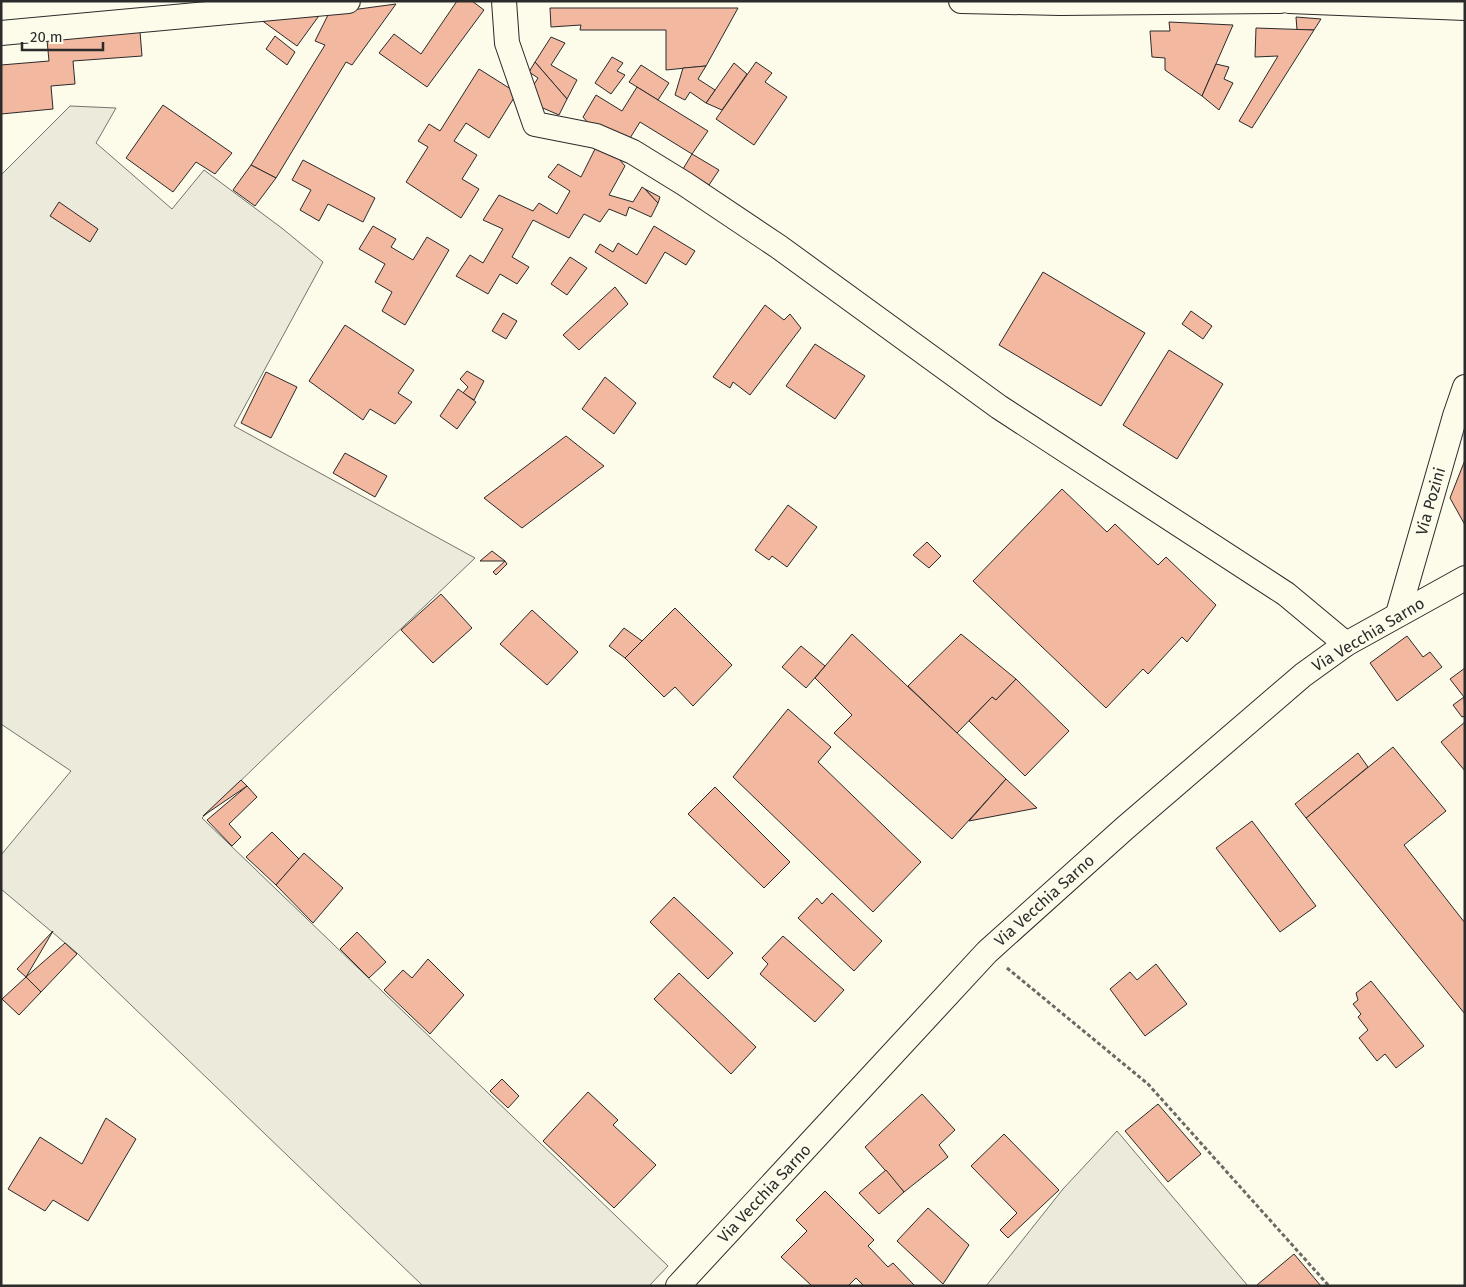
<svg xmlns="http://www.w3.org/2000/svg" width="1466" height="1287" font-family="'Fira Sans',sans-serif">
  <style>
    .green { fill: #ecebdb; stroke: #74746e }
    .building { fill: #f2b8a0; stroke: #2b2b2b }
    .lines { fill: none; stroke-linecap: round; stroke-linejoin: round }
    .street-casing { stroke: #2b2b2b; stroke-width: 26 }
    .path { stroke: #6a6964; stroke-width: 3; stroke-dasharray: 4 2.5; stroke-linecap: butt }
    .street { stroke: #fdfbea; stroke-width: 24 }
    .labels { text-anchor: middle; stroke-width: 4; stroke-linejoin: round; paint-order: stroke }
    .street-label { font-size: 16px; fill: #2b2b2b; stroke: #fdfbea }
  </style>
  <rect width="100%" height="100%" fill="#fdfbea"/>
  <g class="green">
    <path d="M70 106 116 108 96 143 172 209 204 170 283 229 323 262 234 426 475 558C385 645 292 730 202 818L668 1266 649 1286H423L77 953 1 889V855L71 771 1 724V175Z"/>
    <polygon points="1117,1131 1248,1286 986,1286 1063,1189"/>
  </g>
  <g class="building">
    <polygon points="457,1 472,1 484,10 427,87 379,53 394,34 421,54"/>
    <polygon points="396,4 352,65 346,62 276,178 251,165 325,45 315,41 329,13"/>
    <polygon points="550,8 738,8 706,66 666,70 666,30 580,30 581,25 551,27"/>
    <polygon points="321,13 297,46 257,17"/>
    <polygon points="1296,17 1321,19 1314,30 1297,30"/>
    <polygon points="1169,22 1233,25 1202,96 1165,70 1165,58 1152,57 1150,31 1170,31"/>
    <polygon points="1256,28 1314,30 1252,128 1239,121 1278,56 1255,57"/>
    <polygon points="140,32 142,56 73,61 75,84 51,86 53,109 1,114 1,65 49,61 47,40"/>
    <polygon points="275,36 295,52 287,65 266,49"/>
    <polygon points="551,37 565,43 551,65 577,80 567,99 535,62"/>
    <polygon points="612,57 623,63 617,71 625,75 611,94 595,83"/>
    <polygon points="535,62 567,99 559,115 536,105 528,94 538,78 529,72"/>
    <polygon points="756,62 772,73 765,82 787,97 754,145 716,119"/>
    <polygon points="734,63 747,74 722,110 706,103"/>
    <polygon points="1216,64 1229,67 1224,79 1233,83 1219,110 1202,96"/>
    <polygon points="641,65 669,83 658,100 629,82"/>
    <polygon points="706,66 698,79 715,90 706,103 690,92 685,100 675,95 683,68"/>
    <polygon points="479,69 517,93 489,138 466,123 454,141 477,155 462,179 479,189 461,218 406,182 428,147 418,141 429,124 440,131"/>
    <polygon points="637,87 708,131 692,154 640,122 627,143 589,124 583,117 596,95 622,111"/>
    <polygon points="163,105 232,153 215,174 196,162 173,192 126,158"/>
    <polygon points="599,141 608,146 625,166 609,195 633,202 642,187 645,189 658,203 651,217 629,207 626,216 609,209 600,222 584,214 569,238 533,220 512,257 529,267 517,284 500,274 488,294 456,276 470,255 483,263 503,229 483,220 499,195 533,211 539,203 557,214 570,191 548,177 558,164 581,177"/>
    <polygon points="692,154 719,170 709,185 683,169"/>
    <polygon points="303,160 375,198 363,222 328,204 319,221 300,210 311,190 292,180"/>
    <polygon points="251,165 276,178 255,206 233,190"/>
    <polygon points="645,189 660,197 658,203"/>
    <polygon points="59,202 98,229 90,242 50,216"/>
    <polygon points="373,226 396,239 391,247 413,260 427,237 449,250 405,325 382,311 392,292 375,282 385,264 359,249"/>
    <polygon points="654,226 695,251 686,265 665,252 646,284 595,252 600,244 613,252 618,243 637,255"/>
    <polygon points="570,257 587,268 567,295 551,284"/>
    <polygon points="1043,272 1145,333 1101,406 999,345"/>
    <polygon points="615,287 628,304 579,350 563,335"/>
    <polygon points="765,305 784,320 790,314 801,328 750,395 733,382 730,388 713,377"/>
    <polygon points="1191,311 1212,326 1203,339 1182,324"/>
    <polygon points="503,313 517,321 506,339 492,331"/>
    <polygon points="345,325 414,370 398,393 412,402 395,424 370,409 363,420 309,381"/>
    <polygon points="815,344 865,376 835,419 786,386"/>
    <polygon points="1169,350 1223,384 1177,459 1123,425"/>
    <polygon points="467,371 484,381 474,400 463,393 468,387 460,379"/>
    <polygon points="266,372 297,387 271,438 241,423"/>
    <polygon points="605,377 636,403 614,434 582,409"/>
    <polygon points="458,389 476,402 457,429 440,416"/>
    <polygon points="566,436 604,466 522,528 484,498"/>
    <polygon points="345,453 387,476 375,497 333,473"/>
    <polygon points="1465,460 1465,525 1450,498"/>
    <polygon points="1062,489 1107,532 1115,524 1158,565 1166,557 1216,605 1187,642 1182,637 1148,674 1143,669 1106,708 973,581"/>
    <polygon points="788,505 817,527 787,567 772,556 769,560 755,550"/>
    <polygon points="927,542 941,556 929,568 913,555"/>
    <polygon points="492,551 505,561 480,561"/>
    <polygon points="505,561 507,564 496,575 493,572"/>
    <polygon points="441,594 472,628 433,663 401,630"/>
    <polygon points="675,608 732,665 693,706 675,687 664,697 625,658"/>
    <polygon points="532,610 578,652 547,685 500,644"/>
    <polygon points="624,628 642,641 625,658 609,646"/>
    <polygon points="852,634 1006,779 952,839 834,733 852,715 815,678"/>
    <polygon points="961,634 1016,679 996,700 992,697 957,733 908,686"/>
    <polygon points="1407,636 1423,657 1430,652 1442,667 1397,701 1370,663"/>
    <polygon points="801,646 825,666 806,688 782,667"/>
    <polygon points="1465,668 1465,697 1464,697 1450,679"/>
    <polygon points="1016,679 1069,731 1025,776 969,721 992,697 996,700"/>
    <polygon points="1464,697 1465,716 1462,717 1453,705"/>
    <polygon points="788,709 831,747 818,762 921,862 873,912 733,777"/>
    <polygon points="1465,722 1465,771 1441,742"/>
    <polygon points="1393,747 1446,811 1404,845 1465,923 1465,1014 1306,818"/>
    <polygon points="1358,753 1368,767 1306,818 1295,804"/>
    <polygon points="1006,779 1037,808 969,821"/>
    <polygon points="241,780 247,786 203,816"/>
    <polygon points="247,786 257,797 229,824 241,837 232,846 207,820"/>
    <polygon points="715,787 790,862 764,888 688,814"/>
    <polygon points="1252,821 1316,906 1280,932 1216,848"/>
    <polygon points="272,832 299,859 276,885 246,857"/>
    <polygon points="304,853 343,888 313,923 276,885"/>
    <polygon points="832,893 882,941 854,971 798,918 817,898 822,904"/>
    <polygon points="674,897 733,953 708,979 650,922"/>
    <polygon points="53,931 26,977 17,969"/>
    <polygon points="357,932 386,962 369,978 340,949"/>
    <polygon points="783,936 844,990 815,1022 760,974 768,964 762,958"/>
    <polygon points="65,943 77,954 41,992 26,977"/>
    <polygon points="428,959 464,995 430,1034 384,990 403,970 412,978"/>
    <polygon points="1156,964 1187,1004 1145,1036 1110,989 1130,972 1137,980"/>
    <polygon points="679,973 756,1047 731,1074 654,999"/>
    <polygon points="26,977 41,992 19,1015 2,999"/>
    <polygon points="1371,981 1424,1046 1396,1068 1385,1054 1377,1061 1359,1038 1368,1030 1358,1017 1361,1014 1353,1004 1358,1000 1356,993"/>
    <polygon points="502,1079 519,1096 508,1108 490,1091"/>
    <polygon points="588,1092 618,1120 613,1125 656,1165 614,1208 543,1141"/>
    <polygon points="922,1094 955,1130 939,1145 948,1157 904,1192 865,1147"/>
    <polygon points="1158,1104 1201,1154 1168,1182 1125,1131"/>
    <polygon points="106,1118 136,1139 88,1221 53,1200 45,1211 8,1189 40,1137 82,1164"/>
    <polygon points="1004,1134 1059,1190 1008,1238 1000,1230 1017,1213 971,1166"/>
    <polygon points="886,1170 904,1192 879,1214 859,1193"/>
    <polygon points="825,1191 874,1240 868,1246 888,1267 893,1263 915,1286 864,1286 856,1278 848,1286 812,1286 781,1257 807,1231 796,1220"/>
    <polygon points="928,1208 969,1245 943,1284 897,1241"/>
    <polygon points="1294,1254 1321,1286 1257,1286 1257,1285"/>
  </g>
  <g class="lines">
    <g class="street-casing">
      <g id="street">
        <polyline points="504,1 507,43 535,124 596,136 633,152 685,184 779,247 999,407 1286,594 1346,644"/>
        <polyline points="961,1 1060,3 1280,1"/>
        <polyline points="1289,1 1465,8"/>
        <polyline points="1,33 348,1"/>
        <polyline points="1398,614 1455,416 1465,387"/>
        <polyline points="678,1286 987,952 1125,828 1303,675 1346,644 1465,578"/>
      </g>
    </g>
    <polyline class="path" points="1007,968 1148,1084 1329,1286"/>
    <use href="#street" class="street"/>
  </g>
  <g class="labels">
    <g class="street-label">
      <text transform="translate(1430 501) rotate(-74)" y="6">Via Pozini</text>
      <text transform="translate(1368 634) rotate(-31)" y="6">Via Vecchia Sarno</text>
      <text transform="translate(1044 900) rotate(-42)" y="6">Via Vecchia Sarno</text>
      <text transform="translate(764 1193) rotate(-47)" y="6">Via Vecchia Sarno</text>
    </g>
  </g>
  <rect width="1466" height="1287" fill="none" stroke="#2b2b2b" stroke-width="5"/>
  <path d="M22 42v8h81v-8" fill="none" stroke="#2b2b2b" stroke-width="2.5"/>
  <text x="30" y="42" font-size="15" fill="#2b2b2b" stroke="#fdfbea" stroke-width="4" paint-order="stroke">20 m</text>
</svg>
